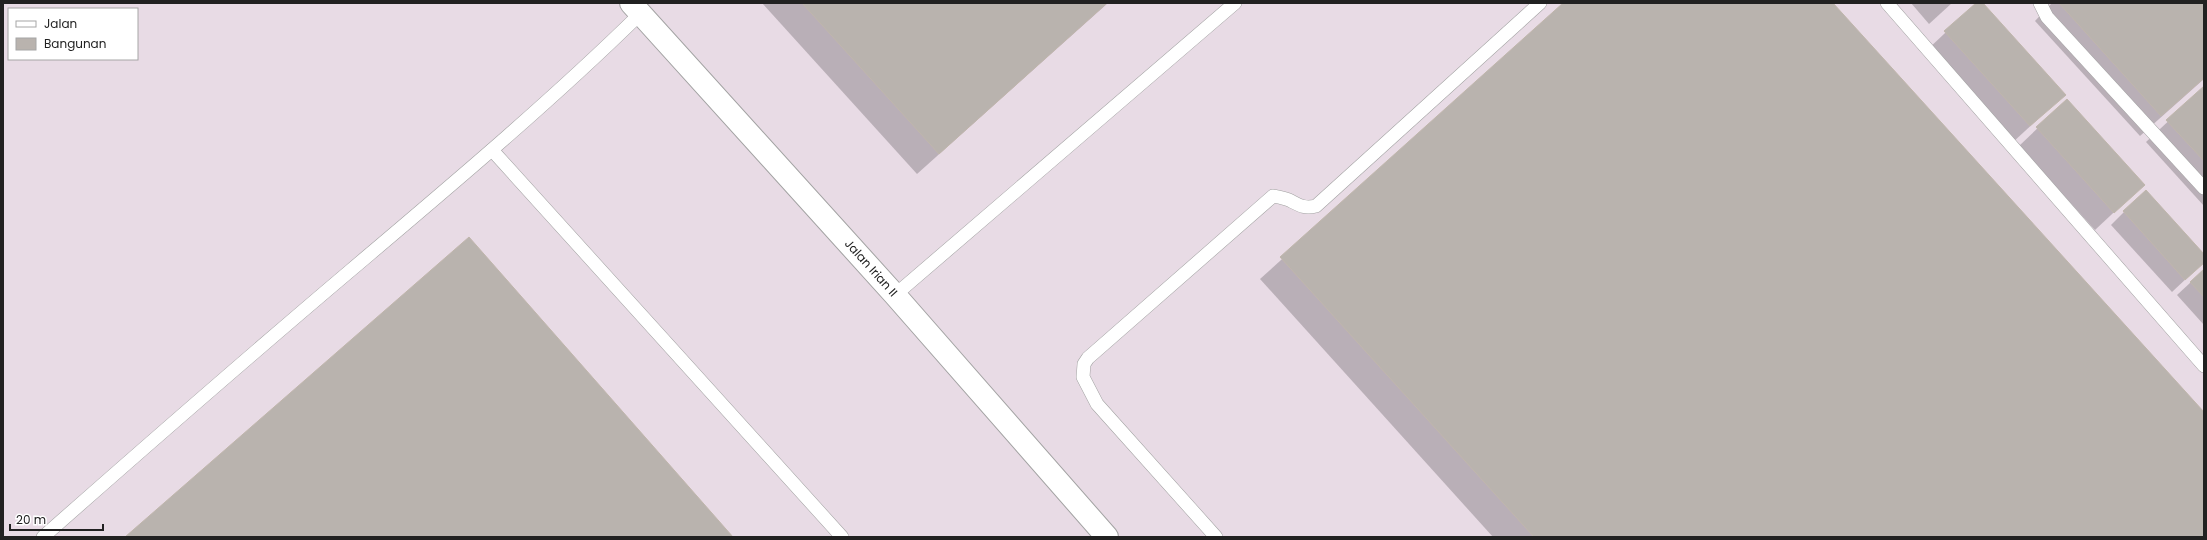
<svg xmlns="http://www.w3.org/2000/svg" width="2207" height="540" font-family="Poppins,sans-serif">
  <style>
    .industrial { fill: #e8dbe5; fill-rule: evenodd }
    .shadow { fill: #0003 }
    .building { fill: #b9b3ae; stroke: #c0b6ac }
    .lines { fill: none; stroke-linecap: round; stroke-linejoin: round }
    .lane-casing { stroke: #a2a2a2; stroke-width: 14 }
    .street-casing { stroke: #a2a2a2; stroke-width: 24 }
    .lane { stroke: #fff; stroke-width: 13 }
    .street { stroke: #fff; stroke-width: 22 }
    .labels { text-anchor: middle; stroke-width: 3.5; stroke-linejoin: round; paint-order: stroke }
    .street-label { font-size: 12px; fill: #212121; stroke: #fff }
  </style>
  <rect width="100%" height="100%" fill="#f0eee8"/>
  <path class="industrial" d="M3 3H2204V537H3ZM9 9H137V59H9Z"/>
  <g class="shadow">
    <polygon points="762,3 1108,3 917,174"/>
    <polygon points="1565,3 1832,3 2204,413 2204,537 1493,537 1260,279"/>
    <polygon points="1911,3 1952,3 1929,24"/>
    <polygon points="1977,3 1981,3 2064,95 2012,143 1927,50"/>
    <polygon points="2052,3 2204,3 2204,79 2140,136 2035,21"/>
    <polygon points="2204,88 2204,206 2146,142"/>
    <polygon points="2067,100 2143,185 2095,230 2019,146"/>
    <polygon points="2124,212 2204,255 2204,262 2172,292 2111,225"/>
    <polygon points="2204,270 2204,325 2177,295"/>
  </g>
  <g class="building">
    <polygon points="802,3 1107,3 939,154"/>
    <polygon points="1563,3 1833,3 2204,412 2204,537 1534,537 1280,257"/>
    <polygon points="1976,3 1983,3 2066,95 2030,126 1944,31"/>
    <polygon points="2059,3 2204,3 2204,78 2161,116"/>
    <polygon points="2204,86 2204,161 2166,120"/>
    <polygon points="2067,99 2145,185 2114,213 2036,127"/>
    <polygon points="2146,190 2204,254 2204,263 2185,280 2123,211"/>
    <polygon points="469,237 733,537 125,537"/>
    <polygon points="2204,269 2204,297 2190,282"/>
  </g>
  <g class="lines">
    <g class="lane-casing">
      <g id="lane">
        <polyline points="1887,3 2204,366"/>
        <polyline points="2040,3 2047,17 2204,188"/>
        <polyline points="492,150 842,537"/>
        <polyline points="895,295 1235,3"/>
        <path d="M43 537C145 447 247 358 351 270 449 187 548 104 640 14"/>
        <path d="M1216 537 1097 404 1083 377 1084 364 1088 358 1273 196C1278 197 1284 198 1289 200 1299 205 1304 209 1316 206L1540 3"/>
      </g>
    </g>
    <g class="street-casing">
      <polyline id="street" points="631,3 895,295 1107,537"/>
    </g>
    <use href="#lane" class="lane"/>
    <use href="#street" class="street"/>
  </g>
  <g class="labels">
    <g class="street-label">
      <text transform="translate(871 268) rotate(48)" y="4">Jalan Irian II</text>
    </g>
  </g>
  <rect width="2207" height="540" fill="none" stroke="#212121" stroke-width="8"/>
  <rect x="8" y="8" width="130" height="52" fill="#ffffff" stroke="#a6a6a6"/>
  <rect x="16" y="21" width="20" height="6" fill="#ffffff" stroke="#a6a6a6"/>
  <text x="44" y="28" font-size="12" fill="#212121">Jalan</text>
  <rect x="16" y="38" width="20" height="12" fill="#b9b3ae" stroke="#a6a6a6"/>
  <text x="44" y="48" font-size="12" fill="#212121">Bangunan</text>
  <path d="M10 524v6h93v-6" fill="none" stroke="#212121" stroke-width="2"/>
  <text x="16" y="524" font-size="12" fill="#212121" stroke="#ffffff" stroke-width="3" paint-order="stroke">20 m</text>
</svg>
